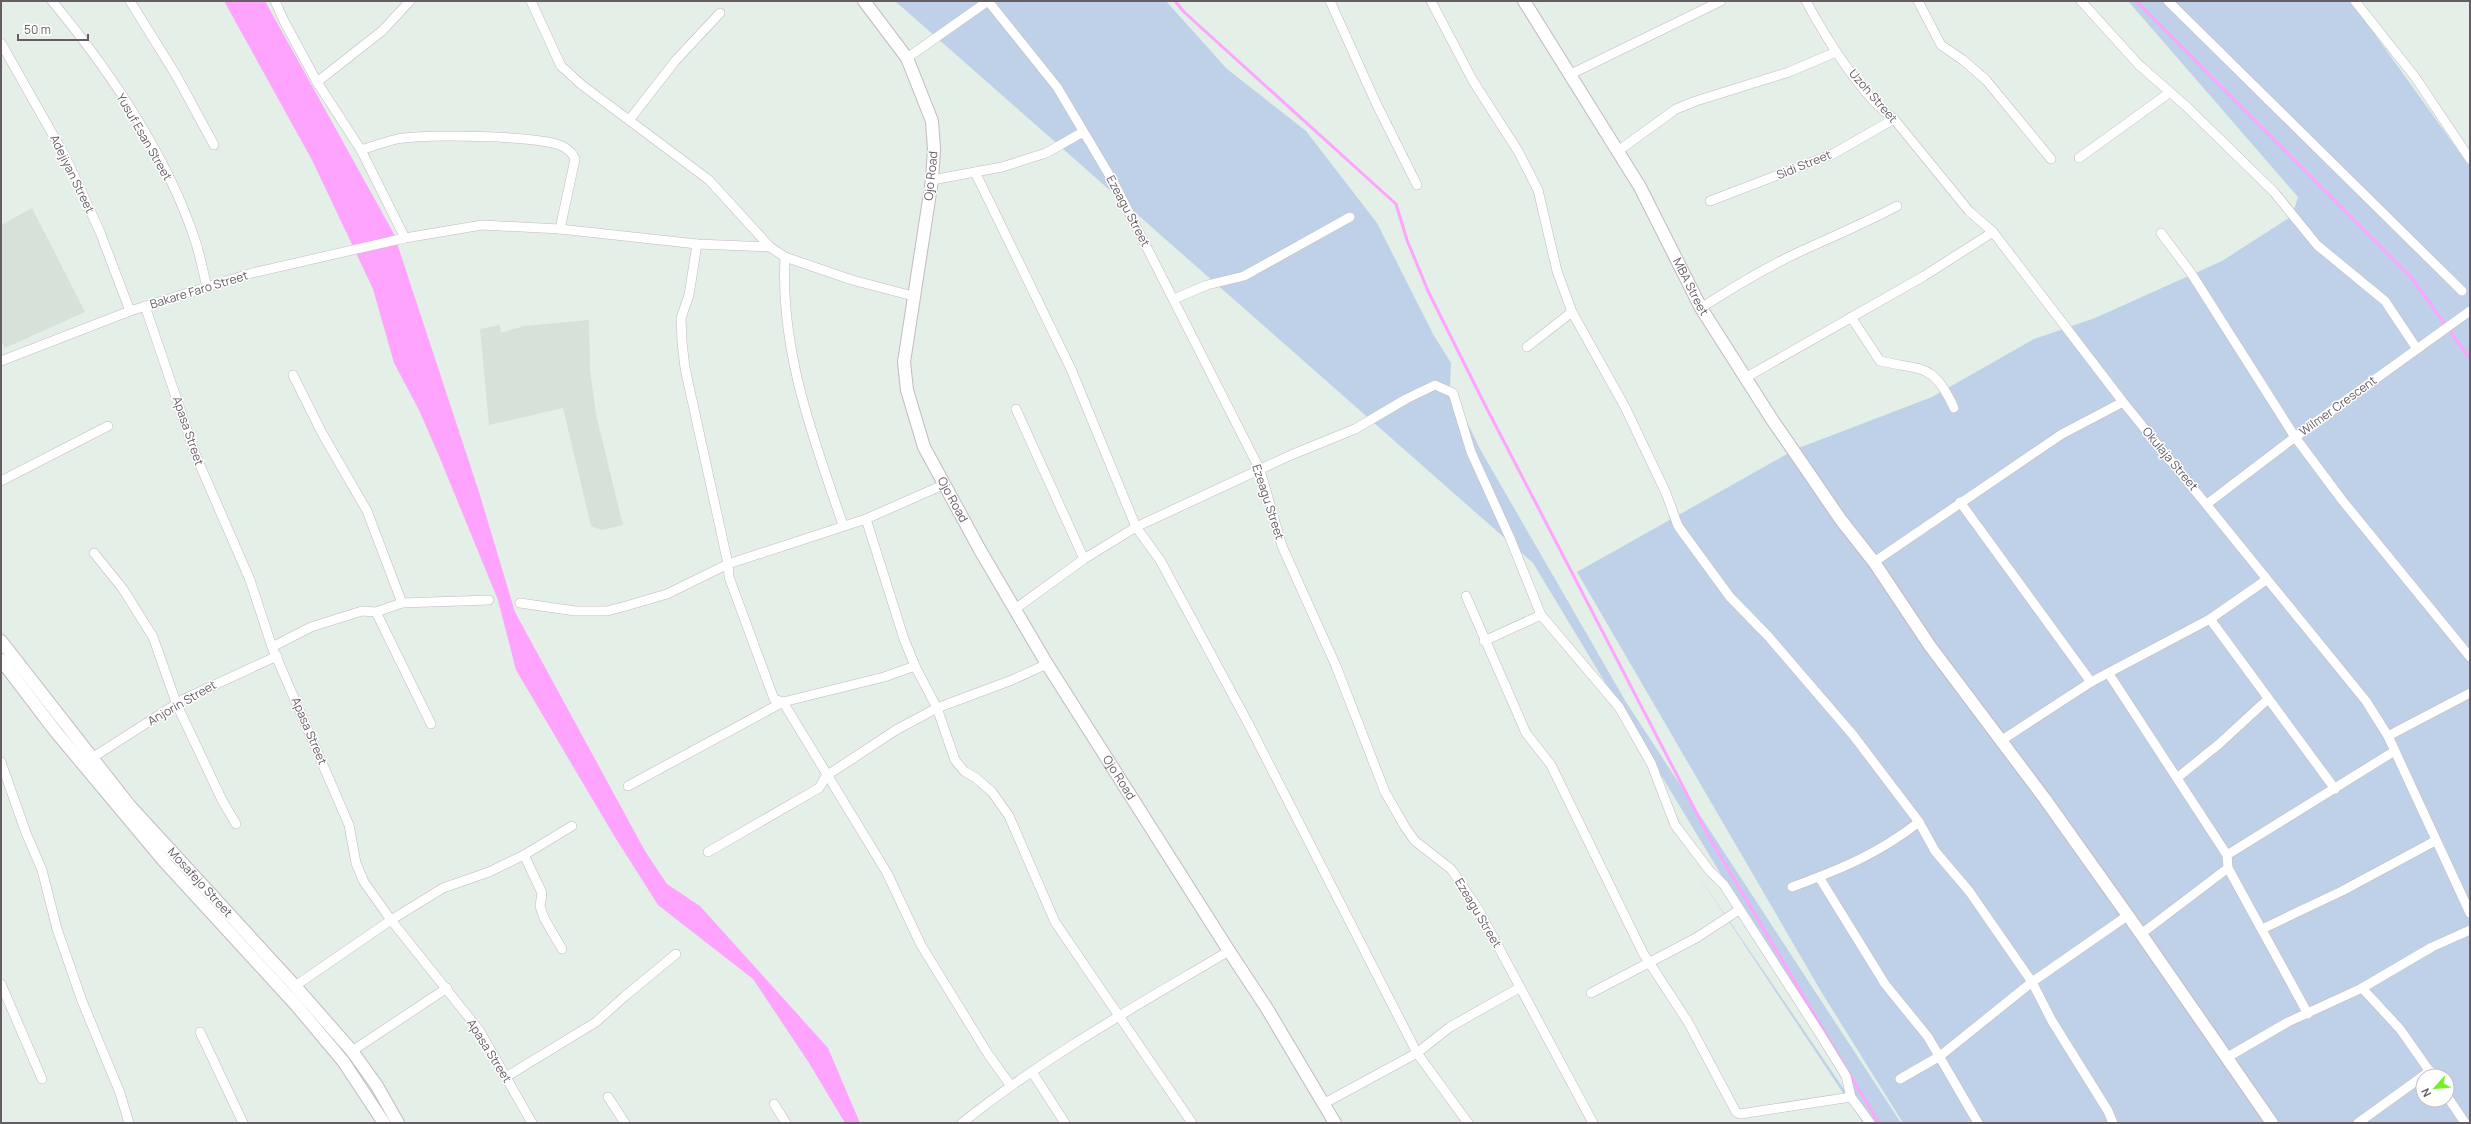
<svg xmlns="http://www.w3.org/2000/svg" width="2471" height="1124" font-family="Manrope,sans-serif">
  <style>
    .education { fill: #d5e1d9 }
    .green { fill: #bfd1e8; fill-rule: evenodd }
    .water { fill: #fea4ff }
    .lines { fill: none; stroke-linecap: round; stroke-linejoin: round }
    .stream { stroke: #fea4ff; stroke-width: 3 }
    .street-casing { stroke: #c1b9bf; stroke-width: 10 }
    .secondary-casing { stroke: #c3b9c1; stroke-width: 14 }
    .street { stroke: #fff; stroke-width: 9 }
    .secondary { stroke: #fff; stroke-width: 12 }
    .labels { text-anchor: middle; stroke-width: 3; stroke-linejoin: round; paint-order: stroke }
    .street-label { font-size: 12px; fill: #655c64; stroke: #fff }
  </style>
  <rect width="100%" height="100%" fill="#e4efe8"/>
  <g class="education">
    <polygon points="32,208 85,312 5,348 1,340 1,225"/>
    <polygon points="589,320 590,369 596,415 623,525 602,530 591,526 563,408 489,425 480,329 500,325 501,333 524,326"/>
  </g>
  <g class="green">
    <polygon points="895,1 1166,1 1227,69 1306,131 1377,223 1433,334 1451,363 1450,387 1480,449 1626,702 1901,1123 1871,1123 1533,563"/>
    <path d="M2128 1H2351L2470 167V1123H1903L1822 993 1577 572 1796 449 1932 397 2034 339 2095 318 2222 261 2292 216 2298 197ZM2423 1076H2447V1100H2423Z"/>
    <polygon points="1696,872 1867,1123 1863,1123"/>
  </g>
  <polygon class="water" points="224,1 265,1 394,234 479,492 515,612 645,851 667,884 700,906 828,1048 860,1123 845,1123 809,1063 753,979 658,905 613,834 516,670 498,600 439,456 419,410 394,363 373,289 312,160"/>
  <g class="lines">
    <g class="stream">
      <polyline points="1175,1 1184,12 1396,204 1407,240 1428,291 1485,405 1708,835 1846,1068"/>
      <polyline points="2136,1 2411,277 2470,359"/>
      <polyline points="1849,1073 1879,1123"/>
    </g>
    <g class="street-casing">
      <g id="street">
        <path d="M52 1C109 70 165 152 194 237 200 254 203 271 207 288"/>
        <polyline points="130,1 176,75 214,145"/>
        <polyline points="275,1 284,21 317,82 361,150 405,238"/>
        <polyline points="531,1 561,66 582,85 709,180 770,247"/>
        <polyline points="988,1 1057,87 1114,183 1260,470 1282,546 1336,666 1385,792 1405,827 1415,841 1451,869 1478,909 1593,1123"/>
        <polyline points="1330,1 1376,103 1417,185"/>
        <polyline points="1431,1 1473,81 1518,151 1538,190 1557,271 1572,312 1625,407 1666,493 1678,526 1730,597 1768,636 1853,735 1919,822 1935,851 1969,891 2032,982 2052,1021 2108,1111 2113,1123"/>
        <path d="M1806 1C1824 35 1863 98 1894 119L1969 211 1993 232 2123 402 2366 701 2388 736 2470 913"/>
        <polyline points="1918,1 1941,45 1963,60 1986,80 2051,159"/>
        <polyline points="2081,1 2139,65 2187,107 2274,192 2317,245 2385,301 2417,349"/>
        <polyline points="2168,1 2462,291"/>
        <polyline points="2355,1 2415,77 2470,159"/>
        <polyline points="1,43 66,158 100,232 130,311"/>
        <polyline points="907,58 988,1"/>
        <polyline points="1571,74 1721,1"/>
        <polyline points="317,82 382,31 410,1"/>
        <polyline points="630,119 676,60 720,13"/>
        <path d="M361 150C373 146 385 142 397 139 425 134 537 135 562 146 568 149 572 152 575 159L560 229"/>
        <polyline points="1618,151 1676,109 1696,101 1789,72 1836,52"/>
        <polyline points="2079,158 2169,93"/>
        <polyline points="975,172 1071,369 1136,527 1160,560 1248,723 1417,1053 1468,1123"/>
        <polyline points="932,180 1002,167 1046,153 1083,132"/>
        <polyline points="1710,201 1833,154 1894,119"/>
        <polyline points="2161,233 2191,273 2295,437 2342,500 2470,657"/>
        <polyline points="697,244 689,295 681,318 682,342 685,368 728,564 729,577 774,699 783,702 887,873 921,945 988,1054 1011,1086"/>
        <path d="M785 257C780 351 813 437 843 525"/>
        <polyline points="1174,299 1207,285 1244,276 1350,217"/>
        <polyline points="145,306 196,456 250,580 272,647 349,825 356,863 364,882 391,920 479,1030 532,1123"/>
        <path d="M1701 308C1732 288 1765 268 1799 252 1832 237 1865 223 1897 206"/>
        <path d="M1851 317 1880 361C1923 371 1933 362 1954 408"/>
        <polyline points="1527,347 1572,312"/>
        <polyline points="1,361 130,311 252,273 405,238 482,225 560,229 697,244 770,247 785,257 852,280 913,296"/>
        <polyline points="293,375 322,433 367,511 402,603"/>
        <polyline points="1745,378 1924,276 1993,232"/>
        <polyline points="1016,409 1084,559"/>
        <polyline points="1,481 108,426"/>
        <polyline points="1960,502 2091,682"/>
        <polyline points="2207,504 2295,437 2470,311"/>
        <polyline points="866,519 904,639 915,666 937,708 955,760 964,771 976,778 992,792 1009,816 1055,922 1192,1123"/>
        <polyline points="94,553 123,589 153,637 177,705 222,800 236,824"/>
        <polyline points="1874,562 2062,434 2123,402"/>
        <polyline points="1466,596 1526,733 1551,765 1643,953 1688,1022 1736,1112 1740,1114 1851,1097"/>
        <polyline points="520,603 575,611 607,611 626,606 667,594 728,564 866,519 945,484"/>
        <polyline points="1015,609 1084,559 1136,527 1291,455 1355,429 1406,399 1435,385 1453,393 1471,452 1510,538 1541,615 1619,707 1651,763 1675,825 1709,870 1724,885 1820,1034 1846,1076 1851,1097 1870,1123"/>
        <polyline points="376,612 431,724"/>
        <polyline points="2210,619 2335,789"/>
        <polyline points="1484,641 1541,615"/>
        <polyline points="272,647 311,627 362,611 376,612 402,603 489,600"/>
        <polyline points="2109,674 2227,855 2228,868 2308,1014"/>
        <polyline points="2388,736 2470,693"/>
        <polyline points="2002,740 2091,682 2210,619 2266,580"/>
        <polyline points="92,758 184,699 277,656"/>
        <polyline points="1,762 26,833 42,870 57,929 82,1001 120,1093 129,1123"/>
        <polyline points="2177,778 2219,744 2268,699"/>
        <polyline points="628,786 783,702 884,677 915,666"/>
        <polyline points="708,852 819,788 826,776 896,730 937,708 1012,680 1047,664"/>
        <polyline points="524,855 542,893 540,906 544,918 562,949"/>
        <polyline points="2227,855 2393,752"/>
        <polyline points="1819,877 1885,984 1928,1037 1978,1123"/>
        <path d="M1792 887C1841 869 1878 854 1919 822"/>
        <polyline points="2262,929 2342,891 2435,841"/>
        <polyline points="2141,934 2228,868"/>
        <polyline points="1,984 42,1079"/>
        <polyline points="295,986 391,920 443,888 489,872 524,855 572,826"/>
        <polyline points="2362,988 2400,1029 2433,1076"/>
        <polyline points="1591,993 1696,938 1739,910"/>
        <polyline points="200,1032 243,1123"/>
        <polyline points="352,1051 447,988"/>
        <polyline points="2226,1058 2288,1022 2362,988 2432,947 2470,930"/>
        <polyline points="1032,1072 1065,1123"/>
        <polyline points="506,1077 596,1022 625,996 676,954"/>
        <polyline points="1900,1079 1940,1056 2032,982 2127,916"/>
        <polyline points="2447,1096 2465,1123"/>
        <polyline points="608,1097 625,1123"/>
        <polyline points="774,1104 786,1123"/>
        <polyline points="1323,1104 1417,1053 1450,1027 1519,988"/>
        <path d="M962 1123C1044 1057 1138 1005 1229 951"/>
        <polyline points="2358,1123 2430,1071"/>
      </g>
    </g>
    <g class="secondary-casing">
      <g id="secondary">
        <path id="s1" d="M864 1 907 58 932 121 934 149 932 180 904 362 907 390 924 447 980 550 1047 664 1229 951 1266 1007 1335 1123"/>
        <path id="s2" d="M1524 1 1640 187 1701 308 1771 418 1841 520 1874 562 1930 646 2045 799 2141 934 2272 1123"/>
        <path id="s3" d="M1 641 129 805 295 986 352 1051 377 1086 398 1123"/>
        <polyline points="1,660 56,732 163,860 296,1005 343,1061 384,1123"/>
      </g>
    </g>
    <use href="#street" class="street"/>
    <use href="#secondary" class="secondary"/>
  </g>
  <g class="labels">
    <g class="street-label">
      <text transform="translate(1873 96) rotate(49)" y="4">Uzoh Street</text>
      <text transform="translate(144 137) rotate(60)" y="4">Yusuf Esan Street</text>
      <text transform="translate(1804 165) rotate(-22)" y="4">Sidi Street</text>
      <text transform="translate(72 174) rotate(64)" y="4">Adejiyan Street</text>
      <text transform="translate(931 176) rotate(-84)" y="4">Ojo Road</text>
      <text transform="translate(1128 211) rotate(62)" y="4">Ezeagu Street</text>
      <text dy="4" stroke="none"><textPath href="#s2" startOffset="331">MBA Street</textPath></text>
      <text transform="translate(199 290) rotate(-17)" y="4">Bakare Faro Street</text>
      <text transform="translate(2338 406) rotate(-36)" y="4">Wilmer Crescent</text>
      <text transform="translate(188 431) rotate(71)" y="4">Apasa Street</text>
      <text transform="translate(2170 459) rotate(50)" y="4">Okulaja Street</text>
      <text dy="4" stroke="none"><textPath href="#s1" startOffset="530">Ojo Road</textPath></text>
      <text transform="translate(1268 502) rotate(72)" y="4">Ezeagu Street</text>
      <text transform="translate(182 703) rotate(-30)" y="4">Anjorin Street</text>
      <text transform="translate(309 731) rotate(67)" y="4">Apasa Street</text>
      <text dy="4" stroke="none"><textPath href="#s1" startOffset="854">Ojo Road</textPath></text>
      <text dy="4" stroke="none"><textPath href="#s3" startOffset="313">Mosafejo Street</textPath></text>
      <text transform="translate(1478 913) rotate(59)" y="4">Ezeagu Street</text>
      <text transform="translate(489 1051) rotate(58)" y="4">Apasa Street</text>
    </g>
  </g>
  <rect width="2471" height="1124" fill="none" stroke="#655c64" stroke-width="4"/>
  <g transform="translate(2435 1088) rotate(243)"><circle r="19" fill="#ffffff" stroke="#c1bec1"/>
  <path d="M0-3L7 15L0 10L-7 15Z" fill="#73f227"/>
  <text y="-6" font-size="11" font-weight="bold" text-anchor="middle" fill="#655c64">N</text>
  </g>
  <path d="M18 34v6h70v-6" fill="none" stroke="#655c64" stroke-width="2"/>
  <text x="24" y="34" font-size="12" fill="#655c64" stroke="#ffffff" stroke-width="3" paint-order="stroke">50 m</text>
</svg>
